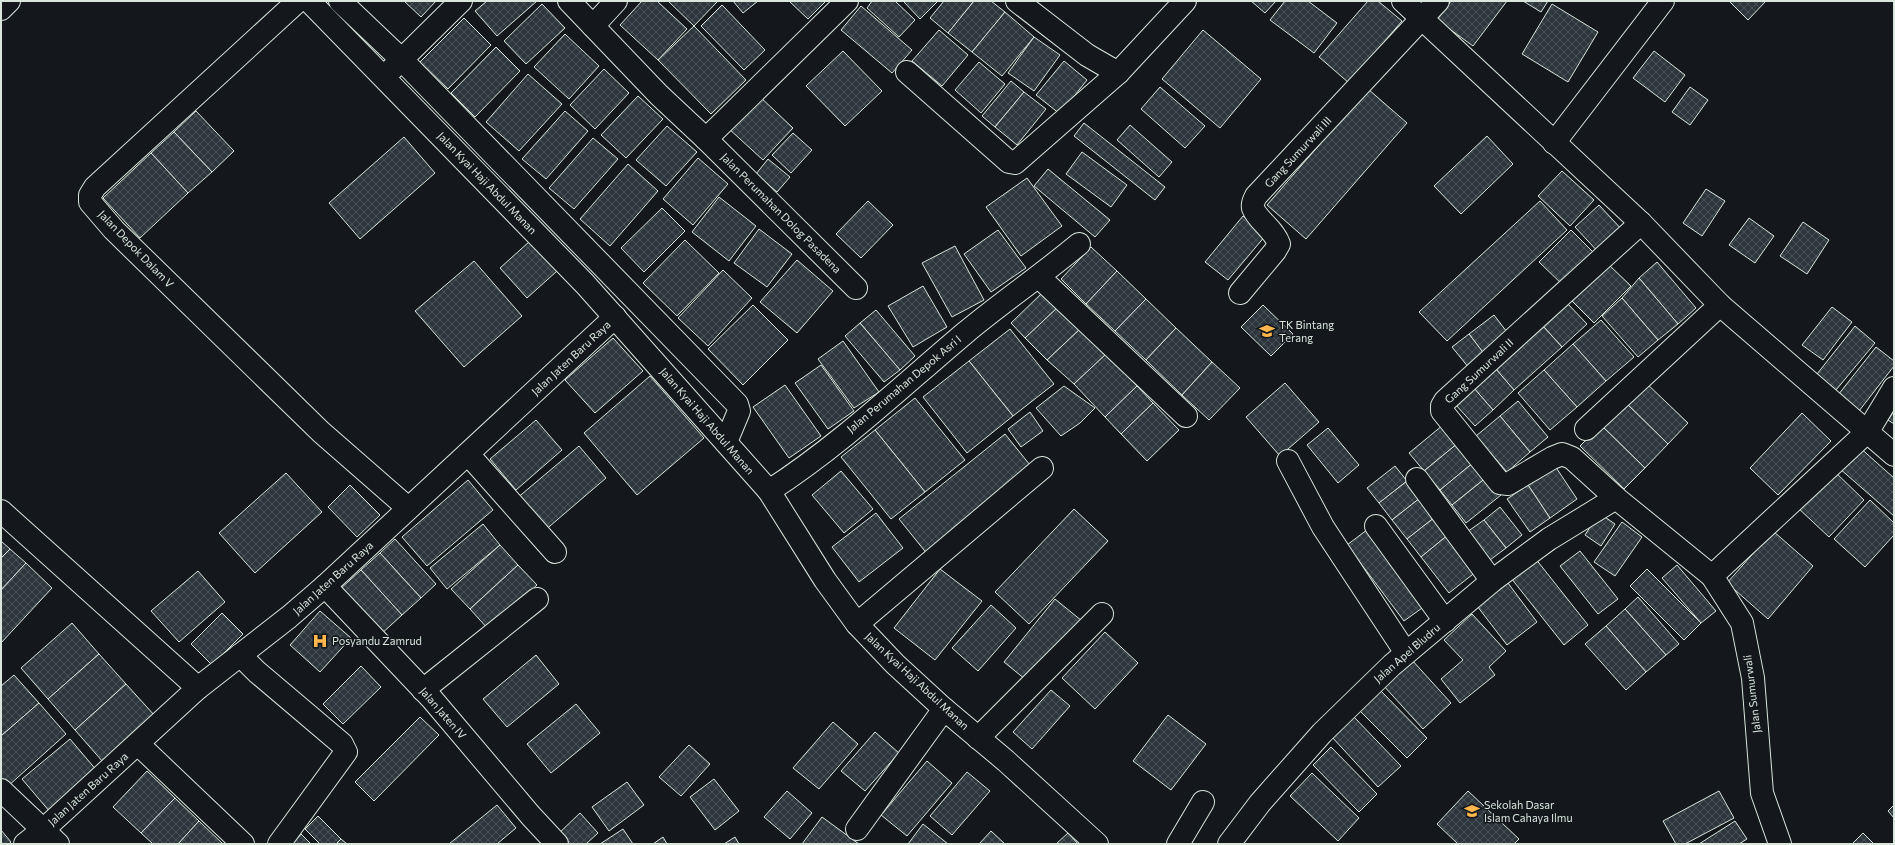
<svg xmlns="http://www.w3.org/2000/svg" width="1895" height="845" font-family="Commissioner,sans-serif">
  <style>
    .building { fill: url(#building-cross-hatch); stroke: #d8e6dc }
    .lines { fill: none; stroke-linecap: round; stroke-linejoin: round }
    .minor-casing { stroke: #d8e6dc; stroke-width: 24 }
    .minor { stroke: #14181c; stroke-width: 22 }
    .labels { text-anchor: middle; stroke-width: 3; stroke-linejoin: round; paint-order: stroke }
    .street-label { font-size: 11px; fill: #d8e6dc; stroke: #14181c }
    .poi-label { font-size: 11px; fill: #d8e6dc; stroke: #14181c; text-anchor: start }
  </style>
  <defs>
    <pattern id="building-cross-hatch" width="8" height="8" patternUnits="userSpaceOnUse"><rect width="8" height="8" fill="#2c363c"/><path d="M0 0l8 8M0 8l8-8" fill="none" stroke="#4a5358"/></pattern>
  </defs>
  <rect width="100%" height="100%" fill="#14181c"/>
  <g class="building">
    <polygon points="404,1 436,1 421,17"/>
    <polygon points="487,1 537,1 497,36 475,11"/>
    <polygon points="642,1 657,1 687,29 658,60 620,25"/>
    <polygon points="668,1 718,1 694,26"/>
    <polygon points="733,1 758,1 743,13"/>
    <polygon points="789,1 826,1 808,19"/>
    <polygon points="872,1 895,1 915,20 899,37 867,8"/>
    <polygon points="905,1 938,1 920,19 904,2"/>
    <polygon points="944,1 974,1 948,33 930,18"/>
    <polygon points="974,1 991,1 1005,12 972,52 948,33"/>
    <polygon points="1251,1 1276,1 1265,13"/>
    <polygon points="1285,1 1308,1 1337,23 1314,53 1270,20"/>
    <polygon points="1368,1 1378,1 1402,21 1349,83 1319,57"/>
    <polygon points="1451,1 1507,1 1473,46 1437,20"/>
    <polygon points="1523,1 1548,1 1541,12"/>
    <polygon points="1729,1 1766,1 1748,20"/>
    <polygon points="542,4 565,28 526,64 504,41"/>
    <polygon points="1552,4 1598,32 1568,82 1522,54"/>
    <polygon points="722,5 765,50 744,70 701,26"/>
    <polygon points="861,6 912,50 892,73 841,30"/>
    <polygon points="1005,12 1034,37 1002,76 972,52"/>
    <polygon points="464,18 491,45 448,89 420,62"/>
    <polygon points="694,26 746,80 711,114 658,60"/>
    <polygon points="939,30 968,55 942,86 912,61"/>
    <polygon points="1203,30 1261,79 1220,128 1162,79"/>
    <polygon points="565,34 599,66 569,99 534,67"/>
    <polygon points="1034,37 1060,55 1034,91 1008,73"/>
    <polygon points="496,47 520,71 475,117 451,93"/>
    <polygon points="843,51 882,91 845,126 806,86"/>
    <polygon points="1654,51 1685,75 1665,102 1633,78"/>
    <polygon points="1064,61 1087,80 1060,114 1036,95"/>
    <polygon points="979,62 1005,84 981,113 955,90"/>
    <polygon points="604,69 629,93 595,129 570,105"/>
    <polygon points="528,74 562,104 519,151 486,122"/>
    <polygon points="1011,81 1024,92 995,127 982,116"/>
    <polygon points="1160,87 1205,126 1185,148 1141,109"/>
    <polygon points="1690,87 1708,100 1690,125 1672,112"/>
    <polygon points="1368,89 1407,123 1306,239 1267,205"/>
    <polygon points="1024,92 1046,109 1017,145 995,127"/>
    <polygon points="758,95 793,128 763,160 728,128"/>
    <polygon points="638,96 663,119 626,158 601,135"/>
    <polygon points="196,111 234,151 212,172 174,132"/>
    <polygon points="565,111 588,131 546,179 522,159"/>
    <polygon points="1084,123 1165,187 1155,200 1074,136"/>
    <polygon points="1130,125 1172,162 1159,177 1117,140"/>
    <polygon points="667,126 697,152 666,186 636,160"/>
    <polygon points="174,132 212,172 188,193 151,153"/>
    <polygon points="793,133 812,150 791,173 772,155"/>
    <polygon points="1487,136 1513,164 1461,214 1434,186"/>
    <polygon points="404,137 435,173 360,239 329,203"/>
    <polygon points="593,138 618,159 574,209 549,188"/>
    <polygon points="1082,152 1127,185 1111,207 1066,174"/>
    <polygon points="151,153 188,193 140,238 103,198"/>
    <polygon points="698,158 728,184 693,225 663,199"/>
    <polygon points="768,159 790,177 777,192 756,174"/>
    <polygon points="628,164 658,191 610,246 580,219"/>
    <polygon points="1048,169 1110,220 1095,237 1034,186"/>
    <polygon points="1562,171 1594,200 1570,226 1538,196"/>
    <polygon points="1027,178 1062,226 1021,256 986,207"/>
    <polygon points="1706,189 1725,201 1702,236 1683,223"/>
    <polygon points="719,197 756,226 729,261 692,232"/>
    <polygon points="868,201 893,225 861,258 836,234"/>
    <polygon points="1540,201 1567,230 1447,341 1419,312"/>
    <polygon points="1599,205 1625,233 1601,255 1575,227"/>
    <polygon points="662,208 685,231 644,272 621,248"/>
    <polygon points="1243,216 1266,235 1228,280 1205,262"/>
    <polygon points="1749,218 1774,236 1755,263 1729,245"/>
    <polygon points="1803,222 1829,240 1807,274 1780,256"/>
    <polygon points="759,229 792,254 767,287 734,263"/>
    <polygon points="998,230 1026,268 991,292 964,254"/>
    <polygon points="1571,230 1596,255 1565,287 1539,262"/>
    <polygon points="685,240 719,273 677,316 643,283"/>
    <polygon points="530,241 557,271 527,298 500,268"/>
    <polygon points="955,246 984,300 952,317 922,263"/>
    <polygon points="1091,247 1117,271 1086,304 1061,279"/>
    <polygon points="797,260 833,291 797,333 760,302"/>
    <polygon points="474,261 522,316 464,367 415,311"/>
    <polygon points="1657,262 1696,308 1678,324 1639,278"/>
    <polygon points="1608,264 1631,286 1594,323 1572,301"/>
    <polygon points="723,270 752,298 708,346 678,318"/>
    <polygon points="1117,271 1146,299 1115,331 1086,304"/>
    <polygon points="1639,278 1678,324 1658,340 1622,298"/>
    <polygon points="923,286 947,327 913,347 888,306"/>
    <polygon points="1043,292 1057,308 1025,338 1011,323"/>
    <polygon points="1622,298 1658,340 1638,357 1602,316"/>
    <polygon points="1146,299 1176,328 1146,360 1115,331"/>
    <polygon points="1566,302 1587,324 1562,347 1542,325"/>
    <polygon points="753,305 788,340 743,385 708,349"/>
    <polygon points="1263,305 1293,334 1271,356 1241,327"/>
    <polygon points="1832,307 1852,322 1823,360 1802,345"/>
    <polygon points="1057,308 1079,330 1047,360 1025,338"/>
    <polygon points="876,310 915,356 900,370 860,323"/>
    <polygon points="1494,315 1510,336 1485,355 1469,334"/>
    <polygon points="1601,320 1634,357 1606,381 1573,344"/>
    <polygon points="860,323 900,370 884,382 845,336"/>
    <polygon points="1542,325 1562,347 1514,390 1495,368"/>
    <polygon points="1855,326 1875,343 1836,390 1817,374"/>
    <polygon points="1176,328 1212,362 1182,395 1146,360"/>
    <polygon points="1010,329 1054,384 1013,416 969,361"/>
    <polygon points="1079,330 1106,354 1074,384 1047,360"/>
    <polygon points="1469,334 1485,355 1469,368 1452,347"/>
    <polygon points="613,338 643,371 595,413 565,380"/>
    <polygon points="843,341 879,392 854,408 818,359"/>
    <polygon points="1573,344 1606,381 1577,407 1544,370"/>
    <polygon points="1876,347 1894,361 1894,366 1859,411 1838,395"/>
    <polygon points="1106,354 1137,386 1105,417 1074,384"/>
    <polygon points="969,361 1013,416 967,453 923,397"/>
    <polygon points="1212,362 1240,388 1209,420 1182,395"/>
    <polygon points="821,365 854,411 828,429 795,383"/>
    <polygon points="1495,368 1514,390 1493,410 1473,387"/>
    <polygon points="1544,370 1577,407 1550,430 1518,393"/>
    <polygon points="650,376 704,438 637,495 584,433"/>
    <polygon points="1644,381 1688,423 1668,444 1624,401"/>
    <polygon points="1285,383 1319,422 1280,456 1246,417"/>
    <polygon points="785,385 821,436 789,458 753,407"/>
    <polygon points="1064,386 1095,408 1080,423 1061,436 1036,408"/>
    <polygon points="1137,386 1153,403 1121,434 1105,417"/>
    <polygon points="1473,387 1493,410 1475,426 1455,404"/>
    <polygon points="915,398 965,460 925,492 875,430"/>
    <polygon points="1518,401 1548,437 1530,452 1500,416"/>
    <polygon points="1624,401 1668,444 1645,468 1601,425"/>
    <polygon points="1153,403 1179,430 1147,461 1121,434"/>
    <polygon points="1894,411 1894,424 1888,420"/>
    <polygon points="1030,412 1043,431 1021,447 1008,429"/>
    <polygon points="1802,413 1831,441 1778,495 1750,468"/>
    <polygon points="1500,416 1530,452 1507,472 1476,436"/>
    <polygon points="536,420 562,450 516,490 490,459"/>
    <polygon points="1443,425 1458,443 1424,471 1409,453"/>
    <polygon points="1601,425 1645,468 1624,489 1580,446"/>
    <polygon points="1328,428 1359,465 1338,483 1307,445"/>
    <polygon points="875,430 925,492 891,519 841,457"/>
    <polygon points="1005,434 1034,470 928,555 899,519"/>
    <polygon points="1458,443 1474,462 1440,490 1424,471"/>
    <polygon points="579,446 606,478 543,532 516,499"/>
    <polygon points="1858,446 1894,478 1894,516 1839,468"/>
    <polygon points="1474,462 1487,477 1452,505 1440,490"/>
    <polygon points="1395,466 1407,481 1379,503 1367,488"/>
    <polygon points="1555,466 1577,499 1550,518 1528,485"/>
    <polygon points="1833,470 1864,500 1829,537 1797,507"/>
    <polygon points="841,471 873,509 844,533 812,495"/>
    <polygon points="286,473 322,512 255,573 219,533"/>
    <polygon points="1487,477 1501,495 1466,523 1452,505"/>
    <polygon points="468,480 493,510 427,566 402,537"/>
    <polygon points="1407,481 1420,498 1392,520 1379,503"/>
    <polygon points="350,485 380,515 357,537 328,507"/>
    <polygon points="1528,485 1550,518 1530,532 1507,499"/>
    <polygon points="1420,498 1435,517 1407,539 1392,520"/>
    <polygon points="1870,500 1894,523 1894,535 1865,567 1834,539"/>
    <polygon points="1500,507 1522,535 1506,548 1484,520"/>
    <polygon points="1074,509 1108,541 1029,624 995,592"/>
    <polygon points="876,513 903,548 859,582 832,547"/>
    <polygon points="1599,513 1615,524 1601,546 1585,535"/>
    <polygon points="1435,517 1449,534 1421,557 1407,539"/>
    <polygon points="1484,520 1506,548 1490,560 1467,532"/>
    <polygon points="1622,522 1642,537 1615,576 1594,562"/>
    <polygon points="483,524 500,545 447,589 430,568"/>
    <polygon points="1372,526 1429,603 1404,621 1347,545"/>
    <polygon points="1773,531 1813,566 1768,619 1727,583"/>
    <polygon points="1449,534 1477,571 1449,593 1421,557"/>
    <polygon points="395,539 436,584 421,598 380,553"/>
    <polygon points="1,541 10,549 1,558"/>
    <polygon points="500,545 518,565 470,609 451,589"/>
    <polygon points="10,549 26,563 1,590 1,558"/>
    <polygon points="1580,551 1618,599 1598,614 1560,566"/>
    <polygon points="380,553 421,598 402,615 361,570"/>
    <polygon points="1535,558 1588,625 1564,645 1511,578"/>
    <polygon points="26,563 52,588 1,643 1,590"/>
    <polygon points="518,565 537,585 489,630 470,609"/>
    <polygon points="1677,565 1716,611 1701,623 1662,578"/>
    <polygon points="940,569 982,601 935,660 894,628"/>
    <polygon points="1647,569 1701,623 1684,640 1630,586"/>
    <polygon points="361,570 402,615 380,635 339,590"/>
    <polygon points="198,571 225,602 179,642 151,611"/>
    <polygon points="1505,579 1537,622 1507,645 1474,602"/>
    <polygon points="1638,597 1679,644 1666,655 1625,609"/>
    <polygon points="1055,599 1082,621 1031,684 1004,662"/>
    <polygon points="991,605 1016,628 978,671 952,648"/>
    <polygon points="1625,609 1666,655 1646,672 1606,626"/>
    <polygon points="320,611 351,638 320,672 290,645"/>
    <polygon points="222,613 243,634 212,665 191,644"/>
    <polygon points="1472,614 1506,651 1489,667 1495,675 1460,703 1441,679 1463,660 1444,640"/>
    <polygon points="72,623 99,654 48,699 21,668"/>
    <polygon points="1606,626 1646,672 1626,690 1585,644"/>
    <polygon points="1105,632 1138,663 1095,709 1062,678"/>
    <polygon points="99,654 126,684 75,730 48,699"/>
    <polygon points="536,655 559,684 507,727 483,699"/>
    <polygon points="1411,659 1451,703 1423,729 1383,685"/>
    <polygon points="361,666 381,687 343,724 323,704"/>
    <polygon points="14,675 39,703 1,736 1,686"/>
    <polygon points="126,684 155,716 103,762 75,730"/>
    <polygon points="1051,690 1070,706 1032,749 1013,732"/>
    <polygon points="1380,690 1427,738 1407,758 1359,710"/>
    <polygon points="39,703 66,734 7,787 1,780 1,736"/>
    <polygon points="576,704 600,733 551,773 527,744"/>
    <polygon points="1168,715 1206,744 1171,790 1133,761"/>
    <polygon points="1353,716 1401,766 1378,787 1331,736"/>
    <polygon points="420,717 439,735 374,801 355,782"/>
    <polygon points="833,722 858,744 819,789 793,768"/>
    <polygon points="875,732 899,753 865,791 841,771"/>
    <polygon points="70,739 98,772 50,812 22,779"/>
    <polygon points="689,745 710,764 681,796 659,777"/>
    <polygon points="1331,747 1377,794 1359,812 1313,765"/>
    <polygon points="927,761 952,783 907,836 881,815"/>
    <polygon points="147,771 175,798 141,833 113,807"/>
    <polygon points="967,772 990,791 952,835 930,816"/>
    <polygon points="1312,773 1359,818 1338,841 1290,796"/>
    <polygon points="714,779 739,811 715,830 690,797"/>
    <polygon points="627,782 644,805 609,831 592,807"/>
    <polygon points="787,791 812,813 790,839 764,817"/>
    <polygon points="1468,791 1519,839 1514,844 1458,844 1437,824"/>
    <polygon points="1719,791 1734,818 1685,844 1676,844 1663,821"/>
    <polygon points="175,798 199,821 178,844 153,844 141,833"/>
    <polygon points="497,805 516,828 497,844 449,844"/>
    <polygon points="1894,805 1894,818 1888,811"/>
    <polygon points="580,813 598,833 586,844 563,844 556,836"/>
    <polygon points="318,816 341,839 336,844 320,844 305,829"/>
    <polygon points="822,817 859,844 802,844"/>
    <polygon points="199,821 223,844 178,844"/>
    <polygon points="1735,821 1747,839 1739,844 1699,844"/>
    <polygon points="923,824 948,844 908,844"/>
    <polygon points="623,829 633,844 600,844"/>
    <polygon points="1,830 11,842 9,844 1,844"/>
    <polygon points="991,831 1005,844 979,844"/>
    <polygon points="1068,833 1078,844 1056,844"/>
    <polygon points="1863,833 1874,844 1852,844"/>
    <polygon points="301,834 311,844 292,844"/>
    <polygon points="663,837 667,844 653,844"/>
    <polygon points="735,837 739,844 724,844"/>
    <polygon points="341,839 347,844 336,844"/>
  </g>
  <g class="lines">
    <g class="minor-casing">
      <g id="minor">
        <polyline points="298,1 95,187 90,195 90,202 114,230 321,432 408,508"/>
        <polyline points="309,1 585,284 769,491 825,580 857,624 895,664 944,709 1006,761 1097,844"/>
        <polyline points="340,1 402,60 737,404 739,411 726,442"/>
        <polyline points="569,1 659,95 706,139 856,288"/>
        <polyline points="1017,1 1087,55 1118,73"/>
        <polyline points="1403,1 1641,223 1720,305 1894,455"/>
        <polyline points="1,9 9,1"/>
        <polyline points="593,26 616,1"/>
        <polyline points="392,69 461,1"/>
        <polyline points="907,72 1009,162 1015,163 1118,73 1185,1"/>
        <polyline points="706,139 847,1"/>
        <polyline points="1554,143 1663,1"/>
        <polyline points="1641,223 1445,401 1442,406 1442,411 1500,483 1508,484 1552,458 1562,454 1572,458 1616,498 1712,576 1742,623 1753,678 1762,793 1780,844"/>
        <polyline points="1039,277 1186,416"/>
        <path d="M1240 293 1275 251 1279 244C1274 229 1257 220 1253 208 1252 204 1254 200 1256 196L1438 1"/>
        <polyline points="1586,429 1720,305"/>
        <polyline points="468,454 555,552"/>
        <polyline points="1288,461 1323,527 1406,653"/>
        <polyline points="1417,479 1492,581"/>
        <path d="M769 491C839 446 901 387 965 333 1002 302 1042 275 1079 244"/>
        <polyline points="1,511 198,688"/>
        <polyline points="1376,526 1445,621"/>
        <polyline points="1712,576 1868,431 1894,388"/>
        <polyline points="325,586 432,699 531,816 557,844"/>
        <polyline points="857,624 1042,468"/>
        <polyline points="240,655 257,672 342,744 346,752 279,844"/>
        <polyline points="423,690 537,599"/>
        <polyline points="978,738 1102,614"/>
        <polyline points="138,744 243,844"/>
        <polyline points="1,790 58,844"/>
        <polyline points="857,829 944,709"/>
        <polyline points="25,844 43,830 198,688 289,617 325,586 615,317"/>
        <polyline points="1178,844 1203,802"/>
        <polyline points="1229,844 1260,803 1322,733 1392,665 1492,581 1549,539 1616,498"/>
      </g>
    </g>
    <use href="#minor" class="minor"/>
  </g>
  <defs>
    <g id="school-bare" transform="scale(1.2)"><path d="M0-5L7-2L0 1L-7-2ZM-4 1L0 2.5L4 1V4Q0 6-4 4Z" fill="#ffb74d" stroke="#14181c" stroke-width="2.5" paint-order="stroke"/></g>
    <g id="hospital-bare" transform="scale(1.2)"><path d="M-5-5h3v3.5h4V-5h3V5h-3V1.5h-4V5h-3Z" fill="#ffb74d" stroke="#14181c" stroke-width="2.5" paint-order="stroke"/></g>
  </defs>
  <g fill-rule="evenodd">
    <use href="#school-bare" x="1267" y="331"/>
    <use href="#hospital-bare" x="320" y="641"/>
    <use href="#school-bare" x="1472" y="811"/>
  </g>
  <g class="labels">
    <g class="street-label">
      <text transform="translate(1298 152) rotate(-47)" y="4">Gang Sumurwali III</text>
      <text transform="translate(487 183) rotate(46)" y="4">Jalan Kyai Haji Abdul Manan</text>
      <text transform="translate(781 213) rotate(45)" y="4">Jalan Perumahan Dolog Pasadena</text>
      <text transform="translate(136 249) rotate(46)" y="4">Jalan Depok Dalam V</text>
      <text transform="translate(571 358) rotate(-43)" y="4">Jalan Jaten Baru Raya</text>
      <text transform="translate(1479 371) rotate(-43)" y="4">Gang Sumurwali II</text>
      <text transform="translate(904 384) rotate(-40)" y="4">Jalan Perumahan Depok Asri I</text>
      <text transform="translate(707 421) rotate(49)" y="4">Jalan Kyai Haji Abdul Manan</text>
      <text transform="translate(333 578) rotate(-42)" y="4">Jalan Jaten Baru Raya</text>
      <text transform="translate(1407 653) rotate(-41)" y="4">Jalan Apel Bludru</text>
      <text transform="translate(917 681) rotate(43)" y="4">Jalan Kyai Haji Abdul Manan</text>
      <text transform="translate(1752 694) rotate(-97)" y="4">Jalan Sumurwali</text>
      <text transform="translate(443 713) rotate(49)" y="4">Jalan Jaten IV</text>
      <text transform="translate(88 789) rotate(-42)" y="4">Jalan Jaten Baru Raya</text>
    </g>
    <g class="poi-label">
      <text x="1279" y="329">TK Bintang<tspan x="1279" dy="13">Terang</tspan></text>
      <text x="332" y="645">Posyandu Zamrud</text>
      <text x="1484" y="809">Sekolah Dasar<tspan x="1484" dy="13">Islam Cahaya Ilmu</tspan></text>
    </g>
  </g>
  <rect width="1895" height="845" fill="none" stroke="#d8e6dc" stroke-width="4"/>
</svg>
